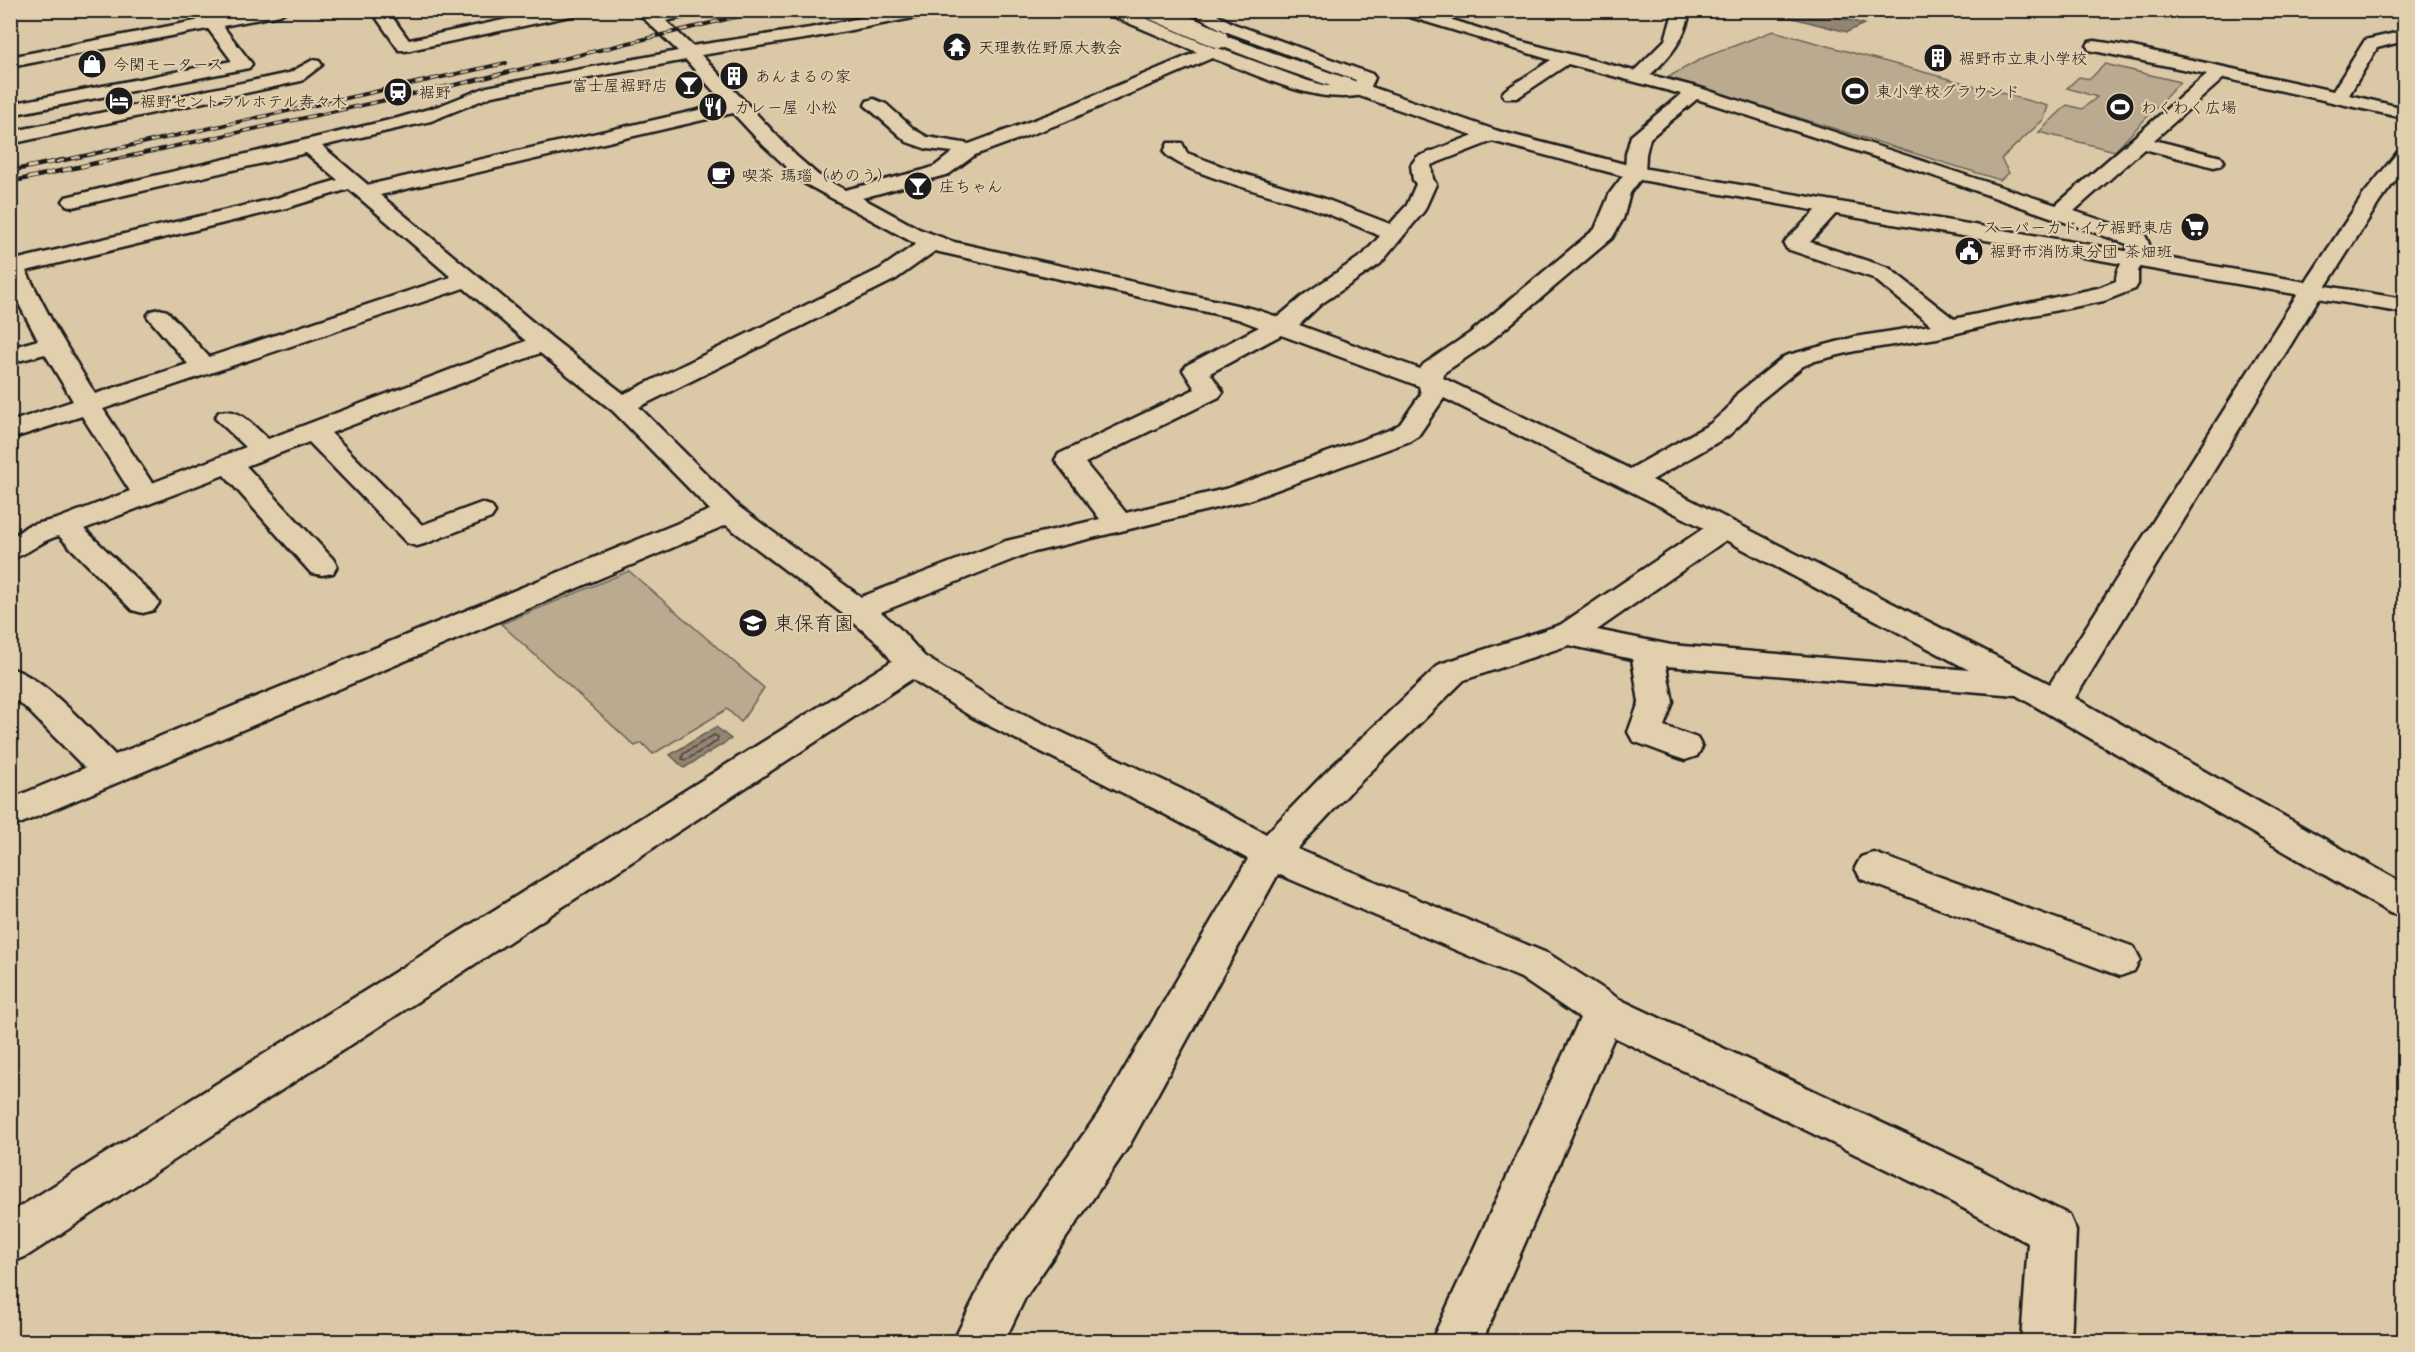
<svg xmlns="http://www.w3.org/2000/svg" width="2415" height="1352" font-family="'Architects Daughter','Klee One',sans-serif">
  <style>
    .green { fill: #baab90; stroke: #6b6456; stroke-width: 1.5 }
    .water { fill: #928572; stroke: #635b50; stroke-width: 1.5 }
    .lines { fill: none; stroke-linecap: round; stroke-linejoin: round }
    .shore { stroke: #4b463e; stroke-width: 1.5 }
    .stream { stroke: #635b50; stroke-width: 5 }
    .street-casing { stroke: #1c1c1c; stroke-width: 5 }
    .secondary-casing { stroke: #1c1c1c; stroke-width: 5 }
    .street { fill: #e2cfad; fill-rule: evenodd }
    .secondary { fill: #e2cfad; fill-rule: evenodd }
    .rail-far1-casing { stroke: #1c1c1c; stroke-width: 4 }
    .rail-casing { stroke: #1c1c1c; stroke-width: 4.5 }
    .rail-far1 { stroke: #e2cfad; stroke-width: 2; stroke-dasharray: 8; stroke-linecap: butt }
    .rail { stroke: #e2cfad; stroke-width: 3; stroke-dasharray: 9; stroke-linecap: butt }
    .secondary-bridge-casing { stroke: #1c1c1c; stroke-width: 20; stroke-linecap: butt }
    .secondary-bridge { stroke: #e2cfad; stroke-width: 18 }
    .labels { text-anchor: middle; stroke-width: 4.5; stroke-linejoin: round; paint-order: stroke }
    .far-poi-label { font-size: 16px; fill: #1c1c1c; stroke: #e2cfad; text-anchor: start }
    .poi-label { font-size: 20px; fill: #1c1c1c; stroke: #e2cfad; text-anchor: start }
  </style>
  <rect width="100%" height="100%" fill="#dac8a7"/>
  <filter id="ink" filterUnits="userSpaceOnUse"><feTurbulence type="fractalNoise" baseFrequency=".0167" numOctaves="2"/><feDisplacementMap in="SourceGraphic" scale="12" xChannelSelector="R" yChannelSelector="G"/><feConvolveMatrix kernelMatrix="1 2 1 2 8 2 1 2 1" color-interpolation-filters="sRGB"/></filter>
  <g filter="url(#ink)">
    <g class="green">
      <polygon points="1773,31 2048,106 2044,119 2001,159 2009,173 2000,180 1668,77 1705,57"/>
      <polygon points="2105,64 2180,82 2115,151 2039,132 2067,105 2082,109 2097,97 2067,88 2079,77 2090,79"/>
      <polygon points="629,571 764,688 741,722 727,709 653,754 642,743 635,746 501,624"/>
    </g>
    <g class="water">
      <polygon points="1803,11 1812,11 1864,24 1847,32 1789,17"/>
      <polygon points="716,727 731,739 684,768 670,755"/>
    </g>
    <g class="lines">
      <polygon class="shore" points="714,735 718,737 717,741 686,760 682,759 683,754"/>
      <polyline class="stream" points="10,115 78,102"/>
      <g class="street-casing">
        <g id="street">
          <polygon points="181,10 202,10 218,20 252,64 249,68 10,115 10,104 232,61 206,26"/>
          <polygon points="550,10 583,10 575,15 405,51 397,46 405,41"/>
          <path d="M635 10H653L657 14 670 10H702L700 13 666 21 692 46 810 28 901 10H936L928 15 810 38 701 55 796 156 818 175 845 190 924 170 935 166 953 152 927 149 907 142 865 105 867 101 874 99 886 104 915 130 927 137 969 144 1050 114 1197 52 1105 13 1103 10H1126L1218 48 1308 81 1327 86 1354 85 1356 80 1222 30 1187 10H1208L1234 24 1372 74 1375 78 1367 94C1316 107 1260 75 1212 58L1064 122 975 155 949 174 862 198 919 229 954 242 1254 309 1278 317 1305 294 1364 254 1380 236C1357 226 1335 216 1311 208 1282 197 1179 173 1164 152L1168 143H1182L1187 153 1237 172 1325 199 1390 224 1407 205 1416 184 1413 180 1411 165 1417 157 1484 131H1498L1501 135 1498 139 1431 165 1433 179 1436 184 1424 211 1380 264 1321 304 1299 325 1420 369 1424 364 1470 333 1595 229 1610 193 1625 173 1626 154 1631 136 1681 94 1568 64 1517 98H1505L1502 94 1505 90 1551 60 1397 13 1395 10H1421L1519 41 1634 71 1665 40 1674 10H1690C1686 38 1670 57 1650 75L1700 88 2056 205 2207 74 2089 50 2087 46 2089 42 2095 41 2133 47 2333 91 2365 40 2404 31V41L2377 48 2349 95 2404 108V118L2224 78 2154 140 2221 157 2224 161 2221 165 2214 167 2144 149 2074 211 2145 235 2149 244V252L2138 271V284L2135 289 2104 301 2022 317 1937 338 1855 351 1815 361 1803 366 1756 404 1745 420 1728 436 1652 480 2050 684 2300 290 2304 285 2312 283 2320 285 2324 290 2075 698 2404 884V917L2390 913 2016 695 1666 666 1673 702 1664 726 1697 738 1702 747 1697 756 1685 760 1673 756 1633 741 1628 732 1639 702 1632 659 1569 645 1464 680 1351 791 1297 849 1549 954 1619 999 1967 1163 2069 1215 2076 1231 2071 1342H2021L2028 1243 1935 1193 1614 1037 1482 1342H1431L1580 1018 1521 978 1278 874 1130 1144 1025 1298 1004 1342H953L991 1264 1098 1114 1248 859 1155 809 972 717 912 679 27 1256 10 1263V1213L892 661 877 642 847 617 726 525 10 828V799L85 768 25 707 10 696V668C45 678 89 729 115 755L710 510 613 411 540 353 331 433 422 525 481 503 491 506 495 512 491 518 427 543 417 546 407 543 309 442 246 466 333 559 337 566 333 573 322 575 311 573 224 475 84 529 154 596 159 603 154 610 143 613 132 610 59 536C40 540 31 554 10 559V539L27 526 57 519 130 491 82 416 10 439V422L73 401 45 354 10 363V348L38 340 10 287V261L273 199 338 180 306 153 73 207 66 205 63 201 66 197 398 118 439 106 487 87 678 51ZM686 60 725 104 368 185 322 146 431 121 492 96ZM1697 99 1928 174 2127 244C2129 260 2116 264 2116 281L2098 288 1954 319 1889 268 1810 242 1841 208 1837 204 1830 202 1823 204 1787 239 1784 244 1787 249 1873 278 1931 325 1855 337 1785 356 1737 394 1727 409 1710 424 1630 469 1443 378 1445 372 1488 343 1612 238 1623 219 1630 193 1645 173 1646 154 1650 138ZM733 113 761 143 804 183 916 244 880 269 624 394 552 338 380 195ZM349 189 451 277 209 357 167 311 159 309 151 311 147 316 151 321 188 364 95 394 55 327 26 271 286 208ZM935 251 1238 319 1259 327 1187 365 1183 370 1195 389 1059 454 1055 460 1100 519 1006 541 861 597 739 507 639 407 896 279ZM464 288 526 341 268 439C253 426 240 407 219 412L215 418 246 447 152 483 103 409ZM1281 335 1419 386 1421 394 1400 424 1392 429 1229 488 1126 513 1085 463 1219 397 1223 392 1210 373ZM1444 398 1704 528 1560 625 1440 664 1325 773 1266 834 1181 789 996 701 924 656 899 628 881 612 1026 554 1249 500 1410 441 1418 436ZM1726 540 1969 670 1671 645 1597 630Z"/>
          <polygon points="313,60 319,61 322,65 301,81 10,144 10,132 289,73"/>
          <polygon points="1874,853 2134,947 2140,959 2134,971 2120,976 1861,879 1855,868 1861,857"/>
        </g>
      </g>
      <g class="secondary-casing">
        <g id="secondary">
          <polygon points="252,10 288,10 280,15 10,67 10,57"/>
          <polygon points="371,10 387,10 413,46 411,50 399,50"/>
          <polygon points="1219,34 1498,131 1636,167 2306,282 2364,194 2397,153 2404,151 2404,169 2380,201 2326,286 2404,299 2404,313 1635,179 1484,139 1267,64 1213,43 1211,39 1213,35"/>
        </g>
      </g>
      <use href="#street" class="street"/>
      <use href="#secondary" class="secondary"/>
      <g class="rail-far1-casing">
        <g id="rail-far1">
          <polyline points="56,162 506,63"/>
          <polyline points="103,162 468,82 764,10"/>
        </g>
      </g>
      <g class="rail-casing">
        <g id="rail">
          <polyline points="10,171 63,160"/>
          <polyline points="10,182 110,160"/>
        </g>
      </g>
      <use href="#rail-far1" class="rail-far1"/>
      <use href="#rail" class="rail"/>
      <g class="secondary-bridge-casing">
        <polyline id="secondary-bridge" points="1152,10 1219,39"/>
      </g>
      <use href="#secondary-bridge" class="secondary-bridge"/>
    </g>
  </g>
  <defs>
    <g id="temple-disc" transform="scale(1.5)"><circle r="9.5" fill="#1c1c1c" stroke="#e2cfad"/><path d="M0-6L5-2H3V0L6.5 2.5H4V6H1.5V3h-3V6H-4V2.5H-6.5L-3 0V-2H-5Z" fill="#fff"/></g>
    <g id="building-disc" transform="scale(1.5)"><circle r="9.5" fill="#1c1c1c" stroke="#e2cfad"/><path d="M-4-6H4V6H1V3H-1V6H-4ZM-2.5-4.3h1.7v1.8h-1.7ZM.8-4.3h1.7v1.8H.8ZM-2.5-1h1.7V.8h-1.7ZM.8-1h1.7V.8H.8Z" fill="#fff"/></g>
    <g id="shop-disc" transform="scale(1.5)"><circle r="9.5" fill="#1c1c1c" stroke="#e2cfad"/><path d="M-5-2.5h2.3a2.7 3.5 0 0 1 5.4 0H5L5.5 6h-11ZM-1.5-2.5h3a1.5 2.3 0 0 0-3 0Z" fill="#fff"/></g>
    <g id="bar-disc" transform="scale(1.5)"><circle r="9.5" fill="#1c1c1c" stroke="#e2cfad"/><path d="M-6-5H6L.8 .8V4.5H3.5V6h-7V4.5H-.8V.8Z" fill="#fff"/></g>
    <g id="stadium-disc" transform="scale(1.5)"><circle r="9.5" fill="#1c1c1c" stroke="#e2cfad"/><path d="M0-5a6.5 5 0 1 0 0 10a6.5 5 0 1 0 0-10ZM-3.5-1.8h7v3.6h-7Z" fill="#fff"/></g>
    <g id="station-disc" transform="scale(1.5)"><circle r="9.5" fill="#1c1c1c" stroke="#e2cfad"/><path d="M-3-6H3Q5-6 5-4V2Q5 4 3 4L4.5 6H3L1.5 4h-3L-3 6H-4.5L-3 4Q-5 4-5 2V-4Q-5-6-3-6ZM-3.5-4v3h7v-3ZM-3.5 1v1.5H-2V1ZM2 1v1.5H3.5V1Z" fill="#fff"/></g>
    <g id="hotel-disc" transform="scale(1.5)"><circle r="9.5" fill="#1c1c1c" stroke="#e2cfad"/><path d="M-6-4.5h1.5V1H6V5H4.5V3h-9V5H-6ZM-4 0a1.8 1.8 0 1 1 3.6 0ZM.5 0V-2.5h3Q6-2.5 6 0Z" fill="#fff"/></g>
    <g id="restaurant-disc" transform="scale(1.5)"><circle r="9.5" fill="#1c1c1c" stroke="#e2cfad"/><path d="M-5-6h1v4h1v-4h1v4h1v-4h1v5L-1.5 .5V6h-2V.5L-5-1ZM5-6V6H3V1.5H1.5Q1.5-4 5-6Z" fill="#fff"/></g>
    <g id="cafe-disc" transform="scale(1.5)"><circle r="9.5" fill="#1c1c1c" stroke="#e2cfad"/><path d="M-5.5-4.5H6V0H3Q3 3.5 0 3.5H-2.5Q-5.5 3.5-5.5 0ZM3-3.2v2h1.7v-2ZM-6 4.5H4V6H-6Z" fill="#fff"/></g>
    <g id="supermarket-disc" transform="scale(1.5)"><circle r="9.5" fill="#1c1c1c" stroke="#e2cfad"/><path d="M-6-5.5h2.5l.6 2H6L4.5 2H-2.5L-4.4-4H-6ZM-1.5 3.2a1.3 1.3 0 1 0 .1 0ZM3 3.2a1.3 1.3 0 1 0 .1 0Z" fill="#fff"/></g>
    <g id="civic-disc" transform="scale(1.5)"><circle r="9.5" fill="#1c1c1c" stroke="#e2cfad"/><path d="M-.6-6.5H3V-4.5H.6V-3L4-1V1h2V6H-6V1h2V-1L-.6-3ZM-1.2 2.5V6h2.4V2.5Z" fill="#fff"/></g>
    <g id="school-disc" transform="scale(1.5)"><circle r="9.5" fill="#1c1c1c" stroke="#e2cfad"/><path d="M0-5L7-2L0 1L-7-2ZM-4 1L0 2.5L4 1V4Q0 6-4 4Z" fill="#fff"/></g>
  </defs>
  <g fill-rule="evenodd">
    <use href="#temple-disc" x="957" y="47"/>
    <use href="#building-disc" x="1938" y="58"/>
    <use href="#shop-disc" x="92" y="64"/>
    <use href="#building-disc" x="734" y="76"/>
    <use href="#bar-disc" x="689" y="85"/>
    <use href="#stadium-disc" x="1855" y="91"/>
    <use href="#station-disc" x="398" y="92"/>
    <use href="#hotel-disc" x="119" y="101"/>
    <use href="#restaurant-disc" x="713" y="107"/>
    <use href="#stadium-disc" x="2120" y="107"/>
    <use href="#cafe-disc" x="721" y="175"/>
    <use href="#bar-disc" x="918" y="186"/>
    <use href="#supermarket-disc" x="2195" y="227"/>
    <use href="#civic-disc" x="1969" y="251"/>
    <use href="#school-disc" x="753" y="623"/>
  </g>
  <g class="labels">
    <g class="far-poi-label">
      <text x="978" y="53">天理教佐野原大教会</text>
      <text x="1959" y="64">裾野市立東小学校</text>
      <text x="113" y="70">今関モータース</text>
      <text x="755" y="82">あんまるの家</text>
      <text x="668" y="91" text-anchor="end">富士屋裾野店</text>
      <text x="1876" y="97">東小学校グラウンド</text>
      <text x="419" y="98">裾野</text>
      <text x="140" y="107">裾野セントラルホテル寿々木</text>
      <text x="734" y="113">カレー屋 小松</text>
      <text x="2141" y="113">わくわく広場</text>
      <text x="742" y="181">喫茶 瑪瑙（めのう）</text>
      <text x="939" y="192">庄ちゃん</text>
      <text x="2174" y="233" text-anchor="end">スーパーカドイケ裾野東店</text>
      <text x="1990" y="257">裾野市消防東分団 茶畑班</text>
    </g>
    <g class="poi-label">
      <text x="774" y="630">東保育園</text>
    </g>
  </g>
  <rect width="2415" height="1352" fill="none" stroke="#e2cfad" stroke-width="36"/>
  <rect x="18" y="18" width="2379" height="1316" fill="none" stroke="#1c1c1c" stroke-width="2" filter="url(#ink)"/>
</svg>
